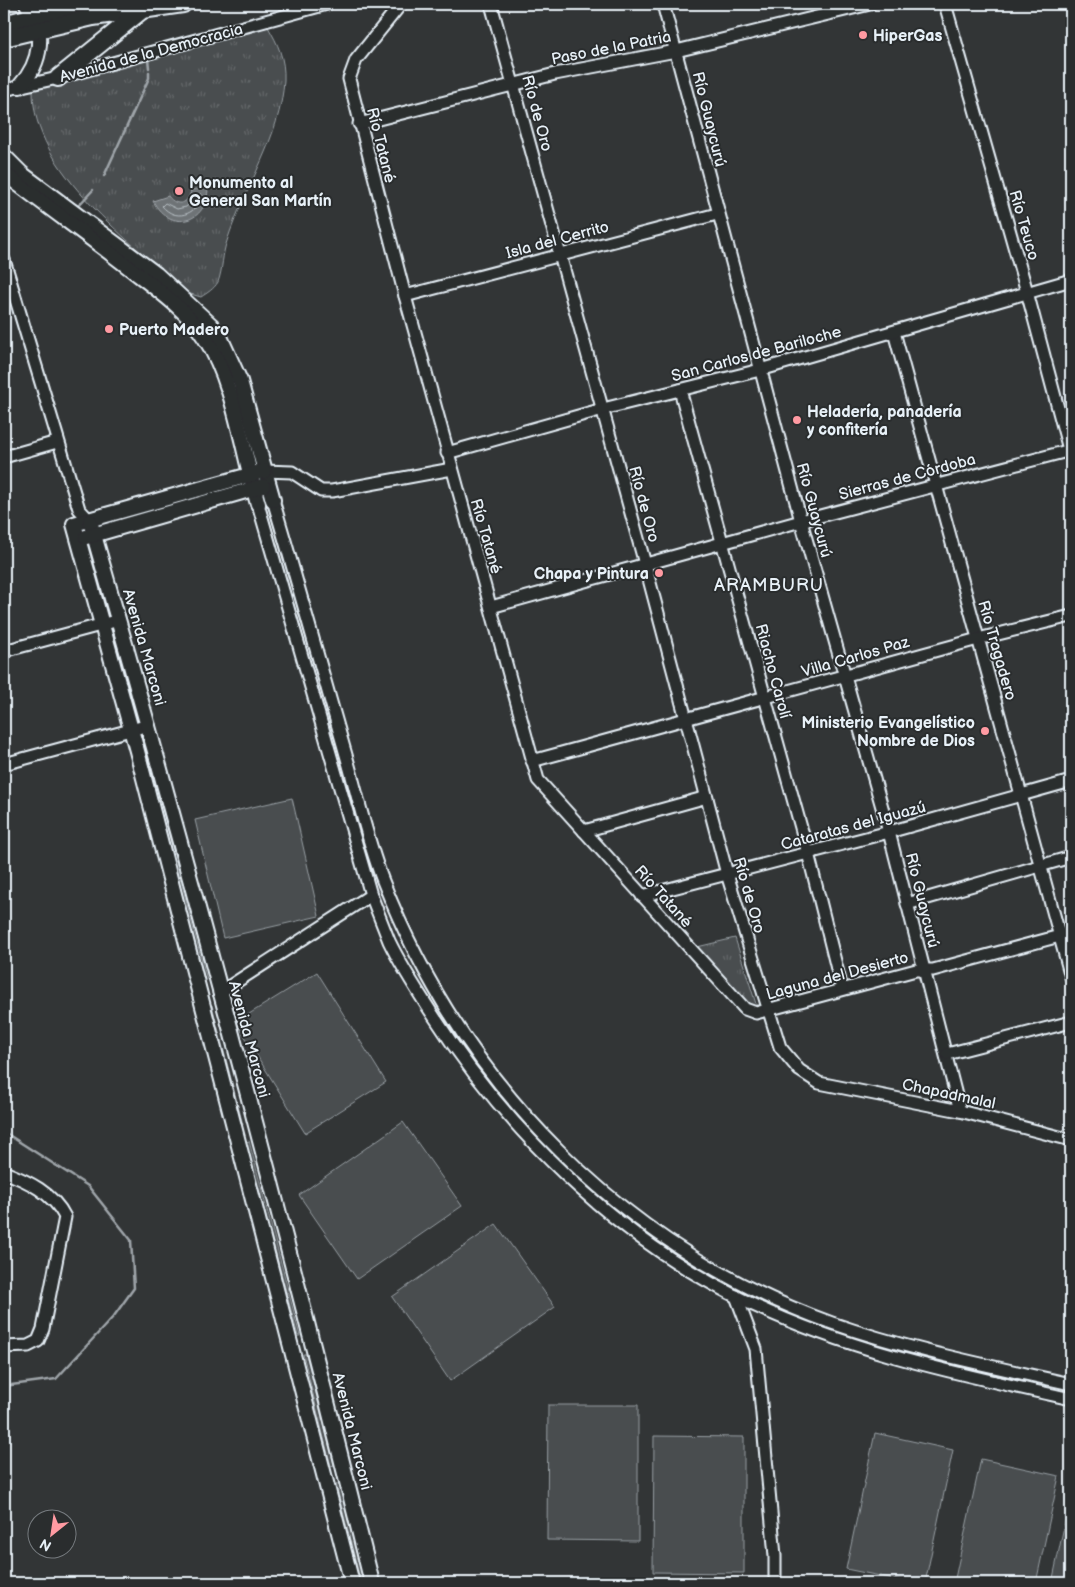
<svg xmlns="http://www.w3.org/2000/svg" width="1075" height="1587" font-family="'Balsamiq Sans',sans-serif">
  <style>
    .grass { fill: url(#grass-tufts); stroke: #989fa4 }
    .pitch { fill: #494d4f; stroke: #989fa4 }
    .water { fill: #6e7376; stroke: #9fa5aa }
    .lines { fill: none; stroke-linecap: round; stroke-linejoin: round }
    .shore { stroke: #b7bfc4; stroke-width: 1 }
    .stream { stroke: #9fa5aa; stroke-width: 2.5 }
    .minor-casing { stroke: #e8f1f8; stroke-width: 15 }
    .major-casing { stroke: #e8f1f8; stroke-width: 18 }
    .highway-casing { stroke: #e8f1f8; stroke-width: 20 }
    .minor { stroke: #2a2d2e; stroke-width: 11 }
    .major { stroke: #2a2d2e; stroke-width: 14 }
    .highway { stroke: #2a2d2e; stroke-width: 16 }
    .poi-dot { fill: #ff9aa2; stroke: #2a2d2e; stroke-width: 2 }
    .labels { text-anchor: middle; stroke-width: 4; stroke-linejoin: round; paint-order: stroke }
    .poi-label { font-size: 16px; font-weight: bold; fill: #e8f1f8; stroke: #2a2d2e; text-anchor: start }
    .street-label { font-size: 16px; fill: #e8f1f8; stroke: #2a2d2e }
    .neighbourhood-label { font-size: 18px; letter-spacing: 1px; fill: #e8f1f8; stroke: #2a2d2e }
  </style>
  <defs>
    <pattern id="grass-tufts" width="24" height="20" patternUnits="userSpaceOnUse" patternTransform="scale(1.25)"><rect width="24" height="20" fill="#494d4f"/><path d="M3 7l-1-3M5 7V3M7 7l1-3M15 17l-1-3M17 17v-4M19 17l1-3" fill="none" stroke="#636769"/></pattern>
  </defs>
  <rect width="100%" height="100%" fill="#323536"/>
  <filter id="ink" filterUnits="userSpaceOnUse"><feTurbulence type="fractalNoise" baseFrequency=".02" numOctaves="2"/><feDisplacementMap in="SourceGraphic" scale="10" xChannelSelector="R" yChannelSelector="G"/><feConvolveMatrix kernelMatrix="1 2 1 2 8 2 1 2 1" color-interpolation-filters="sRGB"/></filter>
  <g filter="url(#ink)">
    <g class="grass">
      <path d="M268 27C278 44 285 59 284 80 281 137 244 188 227 241 222 254 223 269 218 282 214 289 207 293 201 297L187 293C132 242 32 171 33 90Z"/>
      <polygon points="86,544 89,544 108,612 106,613"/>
      <polygon points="111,631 113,631 136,716 134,716"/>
      <polygon points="144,740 207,980 205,981 141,741"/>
      <path d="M735 938 757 1007C738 1003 711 963 697 947Z"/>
      <polygon points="209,1005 212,1005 243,1125 241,1126"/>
      <polygon points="249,1141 300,1336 298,1336 246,1142"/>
      <polygon points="303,1354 306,1354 334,1465 331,1466"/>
      <polygon points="336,1484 339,1484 364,1583 361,1583"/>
    </g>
    <g class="pitch">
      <polygon points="292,798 319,916 223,938 195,820"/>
      <polygon points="317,972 386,1082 305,1133 236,1022"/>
      <polygon points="403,1122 462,1206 357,1279 299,1195"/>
      <polygon points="496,1224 555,1307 450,1381 392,1297"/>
      <polygon points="548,1405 638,1405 638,1541 547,1540"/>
      <polygon points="875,1433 953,1450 925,1583 914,1583 846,1569"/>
      <polygon points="654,1436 744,1437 744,1573 653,1572"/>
      <polygon points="981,1459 1059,1476 1036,1583 954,1583"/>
      <polygon points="1071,1493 1071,1583 1052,1583"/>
    </g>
    <path class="water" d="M208 187C208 224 170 233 153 201L168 196C177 208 189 204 191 190Z"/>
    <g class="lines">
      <path class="shore" d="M196 195 201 194 203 198C194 215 176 222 162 206L165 203 177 209 186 207Z"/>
      <g class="stream">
        <polyline points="148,59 149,68"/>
        <polyline points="104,176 149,78 149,72"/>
        <polyline points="78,206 93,190"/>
        <polyline points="4,1132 88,1186 131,1240 134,1288 114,1316 56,1379 4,1386"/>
      </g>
      <g class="minor-casing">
        <g id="minor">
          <polyline points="401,4 356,60 349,79 405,296 538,780 745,1009 756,1013 916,970 933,970 1071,933"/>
          <polyline points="491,4 645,564 727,874 780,1047 799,1070 819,1083 960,1111 1071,1140"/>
          <polyline points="663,4 801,521 889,832 960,1111"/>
          <polyline points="945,4 1027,292 1071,457"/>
          <polyline points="4,90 58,78 327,4"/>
          <polyline points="359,124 555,74 676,51 870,4"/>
          <polyline points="4,260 79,509 90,521"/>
          <polyline points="405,296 717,214"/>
          <polyline points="894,332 1071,977"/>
          <polyline points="680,390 808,853 842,989"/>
          <polyline points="447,453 603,409 760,370 1071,280"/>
          <polyline points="4,457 57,442"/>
          <polyline points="264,471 292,472 321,491 332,491 452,469"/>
          <path d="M273 500C299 587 323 675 348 762 359 801 368 843 383 881 463 1085 624 1249 832 1323 909 1350 991 1366 1071 1384"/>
          <path d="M258 504 371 895C377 910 383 926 389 941 401 966 416 989 431 1012 506 1129 612 1234 737 1297 842 1350 958 1374 1071 1399"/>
          <polyline points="491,607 801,521 1071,450"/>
          <polyline points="4,651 119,620"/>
          <polyline points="532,761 978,639 1071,616"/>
          <polyline points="4,764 149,725"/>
          <polyline points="584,831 707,797"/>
          <polyline points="642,896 889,832 1071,781"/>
          <polyline points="907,904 1071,857"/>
          <polyline points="219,993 371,895"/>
          <polyline points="947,1054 1071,1022"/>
          <path d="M4 1172C28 1181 53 1193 65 1217L43 1329 38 1341 28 1346 4 1347"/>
          <polyline points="736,1296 756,1349 775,1556 775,1583"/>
        </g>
      </g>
      <g class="major-casing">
        <g id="major">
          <path d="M20 86C42 62 46 30 27 4"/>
          <polyline points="4,156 22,174 156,274 211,325 220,337 240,381 273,500"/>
          <path d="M4 173C46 206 89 236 131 269 157 289 187 310 205 338 234 381 243 454 258 504"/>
          <polyline points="264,471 74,524 137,751 352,1583"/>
          <path d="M90 521C191 873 285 1227 372 1583"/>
          <polyline points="86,537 263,486"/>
        </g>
      </g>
      <g class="highway-casing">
        <g id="highway">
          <polyline points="4,24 60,9 89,4"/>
          <polyline points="4,38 93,17 183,4"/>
          <polyline points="58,78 140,12"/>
        </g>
      </g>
      <use href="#minor" class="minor"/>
      <use href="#major" class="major"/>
      <use href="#highway" class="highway"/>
    </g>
  </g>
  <g class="poi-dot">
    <circle cx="863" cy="35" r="5"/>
    <circle cx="179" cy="191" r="5"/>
    <circle cx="109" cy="329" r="5"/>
    <circle cx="797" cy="420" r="5"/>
    <circle cx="659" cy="573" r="5"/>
    <circle cx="985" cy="731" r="5"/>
  </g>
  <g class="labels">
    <g class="poi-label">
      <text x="873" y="41">HiperGas</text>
      <text x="189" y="188">Monumento al<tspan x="189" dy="18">General San Martín</tspan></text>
      <text x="119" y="335">Puerto Madero</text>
      <text x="807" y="417">Heladería, panadería<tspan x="807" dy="18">y confitería</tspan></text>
      <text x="649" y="579" text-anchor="end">Chapa y Pintura</text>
      <text x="975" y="728" text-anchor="end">Ministerio Evangelístico<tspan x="975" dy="18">Nombre de Dios</tspan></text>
    </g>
    <g class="street-label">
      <text transform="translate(611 47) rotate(-11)" y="6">Paso de la Patria</text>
      <text transform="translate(151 52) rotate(-15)" y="6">Avenida de la Democracia</text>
      <text transform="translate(538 113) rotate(75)" y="6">Río de Oro</text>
      <text transform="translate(710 119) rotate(76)" y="6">Río Guaycurú</text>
      <text transform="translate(382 145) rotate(76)" y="6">Río Tatané</text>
      <text transform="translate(1025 225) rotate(74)" y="6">Río Teuco</text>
      <text transform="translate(557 239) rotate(-15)" y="6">Isla del Cerrito</text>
      <text transform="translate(756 353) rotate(-15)" y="6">San Carlos de Bariloche</text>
      <text transform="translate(907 476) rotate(-15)" y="6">Sierras de Córdoba</text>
      <text transform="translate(645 504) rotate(75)" y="6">Río de Oro</text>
      <text transform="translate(815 510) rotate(75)" y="6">Río Guaycurú</text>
      <text transform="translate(487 536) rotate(74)" y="6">Río Tatané</text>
      <text transform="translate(145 647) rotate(74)" y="6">Avenida Marconi</text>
      <text transform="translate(998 650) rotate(74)" y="6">Río Tragadero</text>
      <text transform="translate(855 656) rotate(-16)" y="6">Villa Carlos Paz</text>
      <text transform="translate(774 671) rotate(75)" y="6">Riacho Carolí</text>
      <text transform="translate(853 825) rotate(-15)" y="6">Cataratas del Iguazú</text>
      <text transform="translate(750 895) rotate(74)" y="6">Río de Oro</text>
      <text transform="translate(664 896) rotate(48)" y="6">Río Tatané</text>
      <text transform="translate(923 900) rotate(76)" y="6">Río Guaycurú</text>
      <text transform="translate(837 975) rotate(-15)" y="6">Laguna del Desierto</text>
      <text transform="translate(250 1039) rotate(75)" y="6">Avenida Marconi</text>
      <text transform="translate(949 1093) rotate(12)" y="6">Chapadmalal</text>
      <text transform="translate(353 1431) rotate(76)" y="6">Avenida Marconi</text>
    </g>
    <g class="neighbourhood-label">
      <text x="769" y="591">ARAMBURU</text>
    </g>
  </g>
  <rect width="1075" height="1587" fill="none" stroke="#2a2d2e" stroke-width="20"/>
  <rect x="10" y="10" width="1055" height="1567" fill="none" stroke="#e8f1f8" stroke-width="2" filter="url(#ink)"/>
  <g transform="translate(52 1534) rotate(210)"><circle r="24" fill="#2a2d2e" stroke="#767b7f"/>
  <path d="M0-4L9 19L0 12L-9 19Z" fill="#ff9aa2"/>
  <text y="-8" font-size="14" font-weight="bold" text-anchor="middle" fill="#e8f1f8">N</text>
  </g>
</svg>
